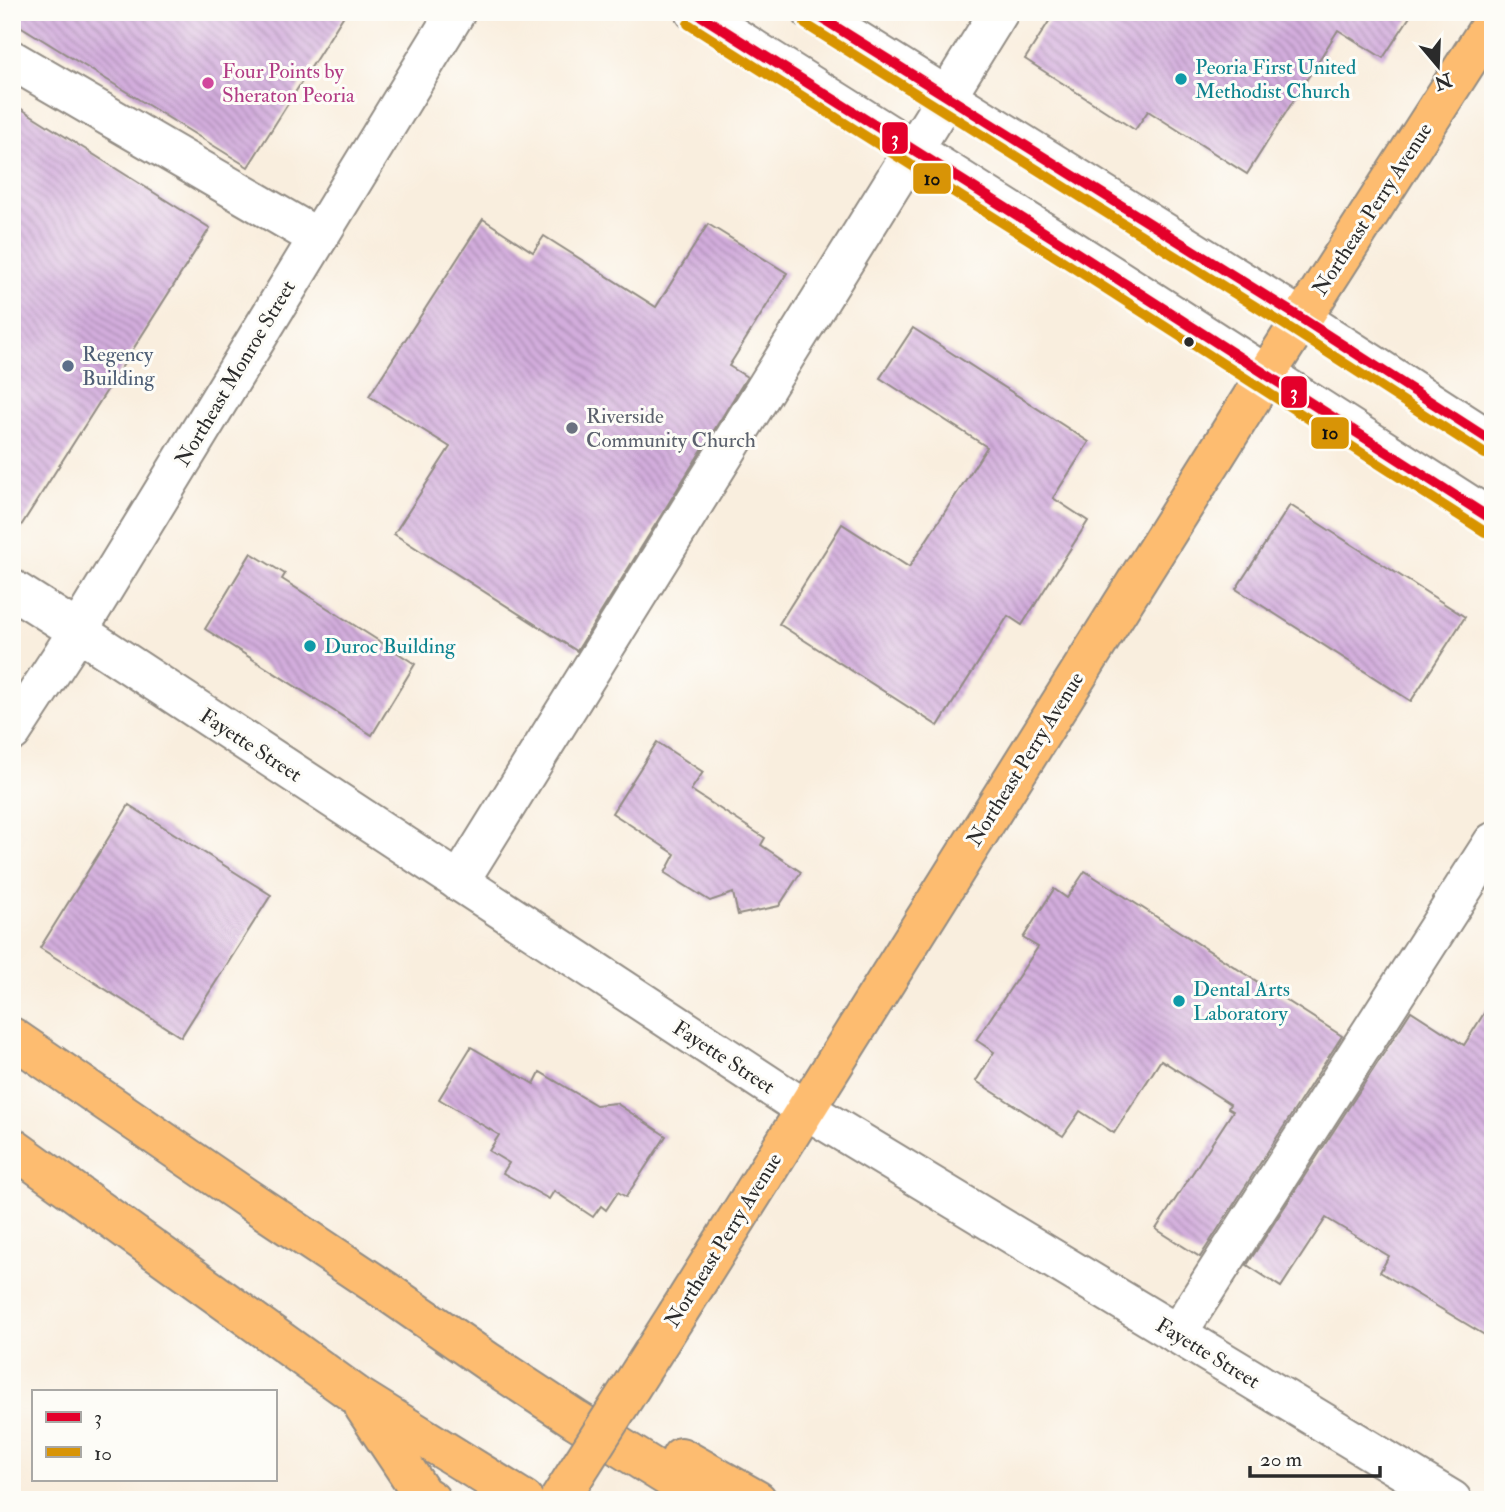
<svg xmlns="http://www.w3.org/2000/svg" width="1505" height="1512" font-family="'IM FELL Double Pica',serif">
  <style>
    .building { fill: url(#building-back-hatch) }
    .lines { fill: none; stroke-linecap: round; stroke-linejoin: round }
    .minor-casing { stroke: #928c84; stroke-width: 42 }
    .major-casing { stroke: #928c84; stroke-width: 42 }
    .highway-casing { stroke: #928c84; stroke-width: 42 }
    .minor { stroke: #fff; stroke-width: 38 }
    .major { stroke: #fdbc70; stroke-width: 38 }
    .highway { stroke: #fdbc70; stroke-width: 38 }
    .major-bridge-casing { stroke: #928c84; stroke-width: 42; stroke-linecap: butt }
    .major-bridge { stroke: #fdbc70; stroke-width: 38 }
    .bus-1-casing { stroke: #fdfcf7; stroke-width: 16 }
    .bus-2-casing { stroke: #fdfcf7; stroke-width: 16 }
    .bus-1 { stroke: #e4002b; stroke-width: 10 }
    .bus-2 { stroke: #d89406; stroke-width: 10 }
    .culture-dot { fill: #0f9aa8; stroke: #fdfcf7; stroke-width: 2.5 }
    .hotel-dot { fill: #d1479c; stroke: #fdfcf7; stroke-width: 2.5 }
    .bus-dot { fill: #2b2b2b; stroke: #fdfcf7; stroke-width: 2.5 }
    .service-dot { fill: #5c6f8a; stroke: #fdfcf7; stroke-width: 2.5 }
    .worship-dot { fill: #6b7280; stroke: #fdfcf7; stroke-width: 2.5 }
    .labels { text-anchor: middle; stroke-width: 6; stroke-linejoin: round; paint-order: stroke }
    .culture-label { font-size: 21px; fill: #0d838f; stroke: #fdfcf7; text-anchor: start }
    .hotel-label { font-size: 21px; fill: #b23c85; stroke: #fdfcf7; text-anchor: start }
    .street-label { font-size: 21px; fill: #2b2b2b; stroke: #fdfcf7 }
    .service-label { font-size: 21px; fill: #4e5e75; stroke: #fdfcf7; text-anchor: start }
    .worship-label { font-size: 21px; fill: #5b616d; stroke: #fdfcf7; text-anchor: start }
    .line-badge { stroke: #fdfcf7; stroke-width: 2.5 }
    .badge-label { font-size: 19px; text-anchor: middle; font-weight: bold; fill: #fff }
    .pale-badge-label { font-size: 19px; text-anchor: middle; font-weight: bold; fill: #111 }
  </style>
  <defs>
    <pattern id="building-back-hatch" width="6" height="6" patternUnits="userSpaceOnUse" patternTransform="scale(1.75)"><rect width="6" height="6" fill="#d3addd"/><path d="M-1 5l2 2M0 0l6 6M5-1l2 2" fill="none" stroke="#ab8db3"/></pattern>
  </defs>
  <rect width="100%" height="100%" fill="#fdfcf7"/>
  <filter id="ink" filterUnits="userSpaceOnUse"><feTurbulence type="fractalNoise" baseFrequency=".0143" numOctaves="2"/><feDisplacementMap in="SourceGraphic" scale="14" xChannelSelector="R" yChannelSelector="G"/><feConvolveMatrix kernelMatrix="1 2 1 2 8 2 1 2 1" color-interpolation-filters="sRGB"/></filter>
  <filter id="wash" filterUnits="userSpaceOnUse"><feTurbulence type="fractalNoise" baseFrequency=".00686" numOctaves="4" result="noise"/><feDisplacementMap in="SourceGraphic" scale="28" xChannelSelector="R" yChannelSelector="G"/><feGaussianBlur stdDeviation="1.57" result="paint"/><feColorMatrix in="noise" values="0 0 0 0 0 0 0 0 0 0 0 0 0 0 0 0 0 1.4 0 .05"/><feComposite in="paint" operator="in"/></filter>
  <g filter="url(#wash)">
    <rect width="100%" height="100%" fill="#f9eede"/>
    <g id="blocks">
      <g class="building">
        <polygon points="12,12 346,12 248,167 12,21"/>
        <polygon points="1055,12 1413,12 1383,58 1338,30 1247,174 1148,111 1135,130 1025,59"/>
        <polygon points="12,103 210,228 12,540"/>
        <polygon points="483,219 533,252 544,236 656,307 708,224 787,273 729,366 747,377 577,651 394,534 450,447 369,396"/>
        <polygon points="913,328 1089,442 1053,498 1088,521 1022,625 1008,616 938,726 779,624 842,524 909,567 987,447 880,378"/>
        <polygon points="1290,505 1465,617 1411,701 1236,589"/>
        <polygon points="251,553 285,574 282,579 415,664 372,735 205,629"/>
        <polygon points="657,742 703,772 691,790 765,838 761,845 801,872 779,906 738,915 733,893 710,901 665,873 675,854 612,813"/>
        <polygon points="129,805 271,895 181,1037 40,948"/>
        <polygon points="1085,871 1342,1036 1200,1257 1156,1229 1233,1111 1228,1108 1230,1104 1161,1060 1114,1133 1080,1111 1063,1136 976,1081 994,1052 976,1040 1038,947 1023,938 1054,889 1067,898"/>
        <polygon points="1493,999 1493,1340 1380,1272 1389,1256 1326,1218 1281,1287 1247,1265 1411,1011 1464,1045"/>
        <polygon points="471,1047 534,1084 540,1072 596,1105 616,1103 666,1136 626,1197 618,1192 606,1210 601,1206 593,1217 554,1191 549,1199 503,1173 509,1163 489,1151 499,1135 439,1099"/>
      </g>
    </g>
  </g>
  <g filter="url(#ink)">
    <use href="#blocks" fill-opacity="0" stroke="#928c84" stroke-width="2"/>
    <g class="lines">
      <g class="minor-casing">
        <g id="minor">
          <polyline points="695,12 1074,251 1493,520"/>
          <polyline points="812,12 1301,318 1493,442"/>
          <polyline points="12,60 318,238"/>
          <polyline points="12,589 78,631 805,1109 1452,1500"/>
          <polyline points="12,732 78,631 456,12"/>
          <polyline points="459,882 999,12"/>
          <polyline points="1177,1334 1493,842"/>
        </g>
      </g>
      <g class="major-casing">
        <polyline id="major" points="678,1313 1266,375 1493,21"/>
      </g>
      <g class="highway-casing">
        <g id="highway">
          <polyline points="12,1037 245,1197 386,1291 487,1361 575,1419 705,1500"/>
          <polyline points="12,1147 357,1396 524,1500"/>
          <polyline points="364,1407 422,1494 431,1500"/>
          <polyline points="681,1457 757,1500"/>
        </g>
      </g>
      <use href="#minor" class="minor"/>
      <use href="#major" class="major"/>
      <use href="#highway" class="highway"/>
      <g class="major-bridge-casing">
        <polyline id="major-bridge" points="559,1500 678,1313"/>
      </g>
      <use href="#major-bridge" class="major-bridge"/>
      <g class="bus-1-casing">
        <g id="bus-1">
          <polyline points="695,12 1074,251 1493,520"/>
          <polyline points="812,12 1301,318 1493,442"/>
        </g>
      </g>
      <g class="bus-2-casing">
        <g id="bus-2">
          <polyline points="688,24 1066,263 1485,532"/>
          <polyline points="805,24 1293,330 1485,454"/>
        </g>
      </g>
      <use href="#bus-1" class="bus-1"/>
      <use href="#bus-2" class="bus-2"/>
    </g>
  </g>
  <g class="culture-dot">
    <circle cx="1181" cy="79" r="7"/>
    <circle cx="310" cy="646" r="7"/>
    <circle cx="1179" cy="1001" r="7"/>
  </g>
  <circle class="hotel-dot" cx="208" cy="83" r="7"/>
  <circle class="bus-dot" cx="1189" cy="342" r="6"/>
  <circle class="service-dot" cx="68" cy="366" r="7"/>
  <circle class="worship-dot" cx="572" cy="428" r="7"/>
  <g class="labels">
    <g class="culture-label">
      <text x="1195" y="74">Peoria First United<tspan x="1195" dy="24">Methodist Church</tspan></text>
      <text x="324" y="653">Duroc Building</text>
      <text x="1193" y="996">Dental Arts<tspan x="1193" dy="24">Laboratory</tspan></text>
    </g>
    <g class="hotel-label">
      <text x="222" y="78">Four Points by<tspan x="222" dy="24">Sheraton Peoria</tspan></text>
    </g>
    <g class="street-label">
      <text transform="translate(1372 209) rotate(-57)" y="7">Northeast Perry Avenue</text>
      <text transform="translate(235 373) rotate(-59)" y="7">Northeast Monroe Street</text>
      <text transform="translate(251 745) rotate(33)" y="7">Fayette Street</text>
      <text transform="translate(1025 759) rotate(-58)" y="7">Northeast Perry Avenue</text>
      <text transform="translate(724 1057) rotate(33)" y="7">Fayette Street</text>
      <text transform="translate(723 1240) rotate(-58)" y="7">Northeast Perry Avenue</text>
      <text transform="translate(1208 1353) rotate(31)" y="7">Fayette Street</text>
    </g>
    <g class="service-label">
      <text x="82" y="361">Regency<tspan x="82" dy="24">Building</tspan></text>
    </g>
    <g class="worship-label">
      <text x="586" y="423">Riverside<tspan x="586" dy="24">Community Church</tspan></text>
    </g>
  </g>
  <g class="line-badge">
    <rect x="881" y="121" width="28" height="34" rx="7" fill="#e4002b"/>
    <rect x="912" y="162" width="40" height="33" rx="7" fill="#d89406"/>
    <rect x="1280" y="375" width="28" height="34" rx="7" fill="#e4002b"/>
    <rect x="1310" y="416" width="40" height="34" rx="7" fill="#d89406"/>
  </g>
  <g class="badge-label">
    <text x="895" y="145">3</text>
    <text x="1294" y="399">3</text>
  </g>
  <g class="pale-badge-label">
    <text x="932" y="185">10</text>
    <text x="1330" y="439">10</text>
  </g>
  <rect width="1505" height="1512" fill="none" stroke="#fdfcf7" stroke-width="42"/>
  <rect x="32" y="1390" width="245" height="91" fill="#fdfcf7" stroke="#a9a8a5" stroke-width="2"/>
  <rect x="46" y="1412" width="35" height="10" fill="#e4002b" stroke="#a9a8a5" stroke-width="2"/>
  <text x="94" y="1424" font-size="21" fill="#2b2b2b">3</text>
  <rect x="46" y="1447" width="35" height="10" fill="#d89406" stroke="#a9a8a5" stroke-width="2"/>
  <text x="94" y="1460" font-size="21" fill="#2b2b2b">10</text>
  <g transform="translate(1438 66) rotate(161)" stroke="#fdfcf7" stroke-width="5" paint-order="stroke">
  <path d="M0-5L12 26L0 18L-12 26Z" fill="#2b2b2b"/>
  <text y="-10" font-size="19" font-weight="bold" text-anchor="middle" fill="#2b2b2b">N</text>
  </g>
  <path d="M1250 1466v10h130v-10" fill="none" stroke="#2b2b2b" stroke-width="3.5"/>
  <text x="1260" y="1466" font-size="21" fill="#2b2b2b" stroke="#fdfcf7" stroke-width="5" paint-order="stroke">20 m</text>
</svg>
